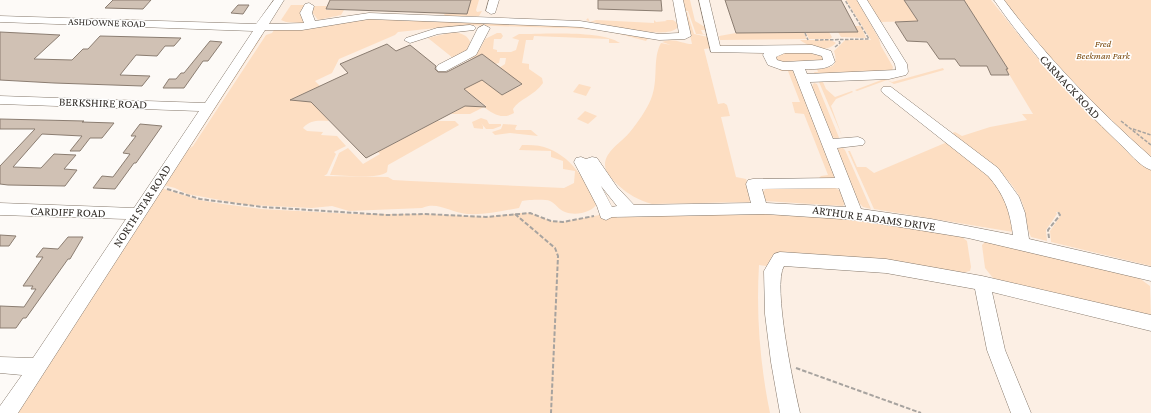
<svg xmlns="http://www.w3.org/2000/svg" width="1151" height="413" font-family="'Crimson Pro',serif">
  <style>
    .built { fill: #fcefe4 }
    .green { fill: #fddec2 }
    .building { fill: #d0c1b4; stroke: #8b7d71 }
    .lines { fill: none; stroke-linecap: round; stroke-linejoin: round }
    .minor-casing { stroke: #86796c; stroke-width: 1 }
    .path-far1 { stroke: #a7a39f; stroke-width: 1.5; stroke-dasharray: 3.5 1.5; stroke-linecap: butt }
    .path { stroke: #a7a39f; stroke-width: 2; stroke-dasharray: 4.5 2; stroke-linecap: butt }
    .minor { fill: #fff; fill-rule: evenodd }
    .labels { text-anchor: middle; stroke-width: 3; stroke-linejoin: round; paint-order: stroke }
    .far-street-label { font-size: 10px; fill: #322d28; stroke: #fff }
    .far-park-label { font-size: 10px; font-style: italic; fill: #7b4a0e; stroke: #fff }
    .street-label { font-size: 12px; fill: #322d28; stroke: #fff }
  </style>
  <rect width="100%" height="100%" fill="#fdfaf7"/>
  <polygon class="built" points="278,0 1151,0 1151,413 7,413"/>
  <g class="green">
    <polygon points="471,0 479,0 476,10 477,12 482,11 479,16 445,16 444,14 417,13 467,14"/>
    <polygon points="682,0 690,0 695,21 705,27 706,30 701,30 703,34 708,35 696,34 688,11 685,11"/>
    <path d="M846 0H857L879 39 881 46 893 67 892 71 886 73 815 74 814 72H818L817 69C831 68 839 67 834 51L845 40H871Z"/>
    <polygon points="867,0 904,0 918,21 880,22"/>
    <path d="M964 0H991L1034 54 1073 97 1151 170V266L1051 242 1050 231 1061 215 1059 212H1056L1057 214 1046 230 1047 241 1031 237 1029 232C1026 222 1026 212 1022 202 1009 172 977 154 953 135L952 133 955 132 962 136 990 127 1027 120 1022 114H1033L1006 69H1008Z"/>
    <polygon points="1003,0 1151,0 1151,160 1053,64"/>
    <polygon points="291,5 306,5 304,23 286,22 281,20"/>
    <polygon points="314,6 327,6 326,10 344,10 341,15 318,20 312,12"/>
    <path d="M685 12H687L694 34 708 37 711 48 704 49 718 104 724 103 727 105 730 116 721 117 736 177 746 179 752 199 749 202 652 204C638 200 629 195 618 185 613 180 605 173 605 165 605 151 622 142 630 132 638 122 646 111 651 99 659 80 652 59 661 43L671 45 662 42C674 37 682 44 692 44Z"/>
    <path d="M588 18 590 22 596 20 654 23V20L656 22 667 21 665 20H673L677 23V28C666 40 608 24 590 22L586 20Z"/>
    <path d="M370 19 586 27 643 37 648 38 646 41 608 31 592 29 465 25 398 32 395 35 339 59 332 73 315 81 320 86 291 99 311 102 329 121C319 121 311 119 303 128L307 131 323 132 321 135 337 136 346 146 334 152 336 154 327 174 324 176 388 177 393 180 411 181 564 188 574 183 575 171 563 169V161L551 157V151L519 150 522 145C529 145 537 145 544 147 571 155 584 180 598 202 593 213 575 216 565 212 559 210 555 203 550 201 545 199 528 200 522 201L519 208C501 211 485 215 467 214 451 213 438 201 422 208L349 211 332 206 312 208 248 205 187 194 175 188 163 185 261 36 263 35 189 149 193 146 266 35 272 33 274 30H304L343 22Z"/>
    <polygon points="855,26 861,26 866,38 841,37 838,32 858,32"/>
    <path d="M453 32C461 33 469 35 471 45L467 51 453 58 428 38Z"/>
    <polygon points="829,32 832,37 830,39 809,39 806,33"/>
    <path d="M497 33H501L503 36 501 39H494L493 49 497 50V52H511L516 50 519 40 512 38 519 34C543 34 602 30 620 43H609V39L534 36 533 40H526L522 63 529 64V69L542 78 543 83C534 96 519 99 513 109L514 113C502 120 493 114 484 107L470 114H451L465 106H486L464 89 476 75 502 95 522 85 499 68 505 64 506 58H500L499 63 495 64 482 55 467 60 480 49 485 39Z"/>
    <polygon points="736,33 804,33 807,39 720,40 719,36"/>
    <path d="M800 40H831L836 43C825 54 810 47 800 40Z"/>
    <polygon points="814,52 822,55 824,60 780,62 775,59 774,55 779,53"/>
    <polygon points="780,68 788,68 794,72 835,177 833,178 819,178 821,176 828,175 804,114 795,113 792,102 800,102 788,71 780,71"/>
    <polygon points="943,68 944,70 894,84 887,80 857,91 855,90 884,79 892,82"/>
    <polygon points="819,82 823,82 826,89 835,97 852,91 853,92 836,99 831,106 842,136"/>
    <polygon points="814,83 817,84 840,140 832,137 812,86"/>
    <polygon points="579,84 591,87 586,96 573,92"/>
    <polygon points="585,111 597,116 588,124 577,119"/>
    <polygon points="481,118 487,120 489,124 501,124 501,126 493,129 486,129 481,123 483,126 483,129 474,128 472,122"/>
    <path d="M437 121H455L459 125 388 165 387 172C376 180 344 175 330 175L339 153 348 148 363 164 380 154 378 152Z"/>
    <polygon points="503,124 517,125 515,129 516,130 531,130 538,136 510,133 495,135 492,132 501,129"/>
    <polygon points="941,137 1001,186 1015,230 1013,232 874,209 848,151 850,151 857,167 866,167 874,173 945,143"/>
    <polygon points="839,148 843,148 845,150 871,209 863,207 859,203 837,150"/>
    <path d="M161 188 199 200 223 204 261 209 354 214H425L486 217 520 213H530L551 221 563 222 615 212 617 218 643 215 753 213 875 221 961 236 967 241 971 267 970 271 962 273 786 252C775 254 772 256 767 266L759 265C756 315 760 364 770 413H17Z"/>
    <polygon points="835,188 841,191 845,203 843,206 765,201 762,192 766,189"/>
    <polygon points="986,241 1135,275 1150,286 1151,320 993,278 985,268 982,245"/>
  </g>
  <g class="building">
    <polygon points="113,0 151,0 143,9 105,8"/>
    <polygon points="330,0 471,0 467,14 326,9"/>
    <polygon points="598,0 661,0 662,11 598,9"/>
    <polygon points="725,0 841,0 858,32 736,33"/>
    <polygon points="904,0 964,0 1008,69 1006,69 1009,75 991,75 987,66 960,66 955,59 939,59 927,42 907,41 895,22 918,21"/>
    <polygon points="238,5 249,5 243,14 231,13"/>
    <polygon points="0,32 60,35 34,59 72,60 83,49 88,49 100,36 181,38 174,46 165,46 157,56 136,55 120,75 150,76 142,86 54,83 0,80"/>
    <polygon points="210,41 222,42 208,61 203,61 184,88 163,88 169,79 176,79 181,73 184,73"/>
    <polygon points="387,44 396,51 410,45 436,66 435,69 438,72 447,72 482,54 522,84 502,95 482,80 464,89 486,107 465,106 366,158 311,102 290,100 348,73 340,64"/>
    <polygon points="0,119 84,121 82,122 114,123 102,138 90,138 80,151 70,151 82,136 42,134 13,167 41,168 54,154 76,155 64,169 77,170 65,186 8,185 0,184 0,166 35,129 0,129"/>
    <polygon points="140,124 162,126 136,163 134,163 115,189 93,188 102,176 113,177 130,154 123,153 136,136 131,136"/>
    <polygon points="0,235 16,236 9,246 0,246"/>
    <polygon points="68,237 83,237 70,259 68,259 26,318 23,318 16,328 0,328 0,306 24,307 36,289 31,289 33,286 23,286 43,257 36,257 43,248 58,249"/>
  </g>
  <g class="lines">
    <g class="minor-casing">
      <g id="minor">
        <polygon points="274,0 284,0 269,24 304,23 300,13 305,4 309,3 314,6 312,13 315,21 369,13 580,21 659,34 679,33 673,0 683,0 691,36 685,39 659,40 580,27 369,19 302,30 265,30 18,413 0,413 0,406 22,375 0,373 0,357 33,358 126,219 0,215 0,203 134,208 199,111 0,104 0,96 205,103 253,31 0,22 0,16 256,24"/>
        <polygon points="489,0 499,0 495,13 491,14 486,11"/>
        <path d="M699 0H709L720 46 812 45 831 51 835 62C828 70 815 69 805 69L807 74 896 70 895 64 857 0H867L907 64 908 72 906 75 889 79 810 82 833 139 858 137 863 139 865 142 863 145 837 148 861 209 931 219 1013 235C1010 211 1004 194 988 176L883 93 881 90 883 87H891L998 168 1019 197 1025 213 1029 239 1151 267V281L968 238 857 220 766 214 612 217 606 220 601 218 597 206 574 162 576 158 581 157 586 159 592 157 597 158 617 187 634 205 751 203 746 184 748 180 753 179 835 178 793 70H782L768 65 763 55 764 53 711 52ZM785 53H811L822 56 823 60 784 62 777 60 776 57ZM601 186 617 206 612 207ZM839 188 846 207 766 203 762 189Z"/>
        <path d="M994 0H1004C1047 58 1097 109 1151 157V170C1139 166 1128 151 1119 143 1073 99 1030 52 994 0Z"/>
        <polygon points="470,25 474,26 476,28 474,30 438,34 410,43 404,40 406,38 437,28"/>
        <polygon points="484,25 490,28 476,55 446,71 438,71 436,68 438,65 467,50 478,28"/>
        <path d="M780 252 886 259 982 276 1151 315V331L992 292 1005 350 1031 413H1011L987 350 975 289 886 273 784 266C772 285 794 387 800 413H780L771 362 765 314 764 271 774 254Z"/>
      </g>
    </g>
    <g class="path-far1">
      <polyline points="805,33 808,40"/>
      <polyline points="815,40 869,39 845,0"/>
      <polyline points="835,47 840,43 838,39"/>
      <polyline points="1121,121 1151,145"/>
      <polyline points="1133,129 1151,135"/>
    </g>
    <g class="path">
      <polyline points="167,189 200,199 263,207 387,215 425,214 486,217 530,213 551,221 563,222 594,216"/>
      <polyline points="515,214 555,248 558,256 551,413"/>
      <polyline points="1049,238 1048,230 1060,215 1058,212"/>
      <polyline points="796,368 921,413"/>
    </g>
    <use href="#minor" class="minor"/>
  </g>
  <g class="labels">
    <g class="far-street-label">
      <text transform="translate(107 22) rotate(2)" y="4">ASHDOWNE ROAD</text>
    </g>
    <g class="far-park-label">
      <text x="1103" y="47">Fred<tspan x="1103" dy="12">Beekman Park</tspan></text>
    </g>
    <g class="street-label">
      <text transform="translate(1070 87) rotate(47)" y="4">CARMACK ROAD</text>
      <text transform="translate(103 103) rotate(2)" y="4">BERKSHIRE ROAD</text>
      <text transform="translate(142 206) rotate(-57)" y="4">NORTH STAR ROAD</text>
      <text transform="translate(68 212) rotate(2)" y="4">CARDIFF ROAD</text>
      <text transform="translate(874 218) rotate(8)" y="4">ARTHUR E ADAMS DRIVE</text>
    </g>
  </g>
</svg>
